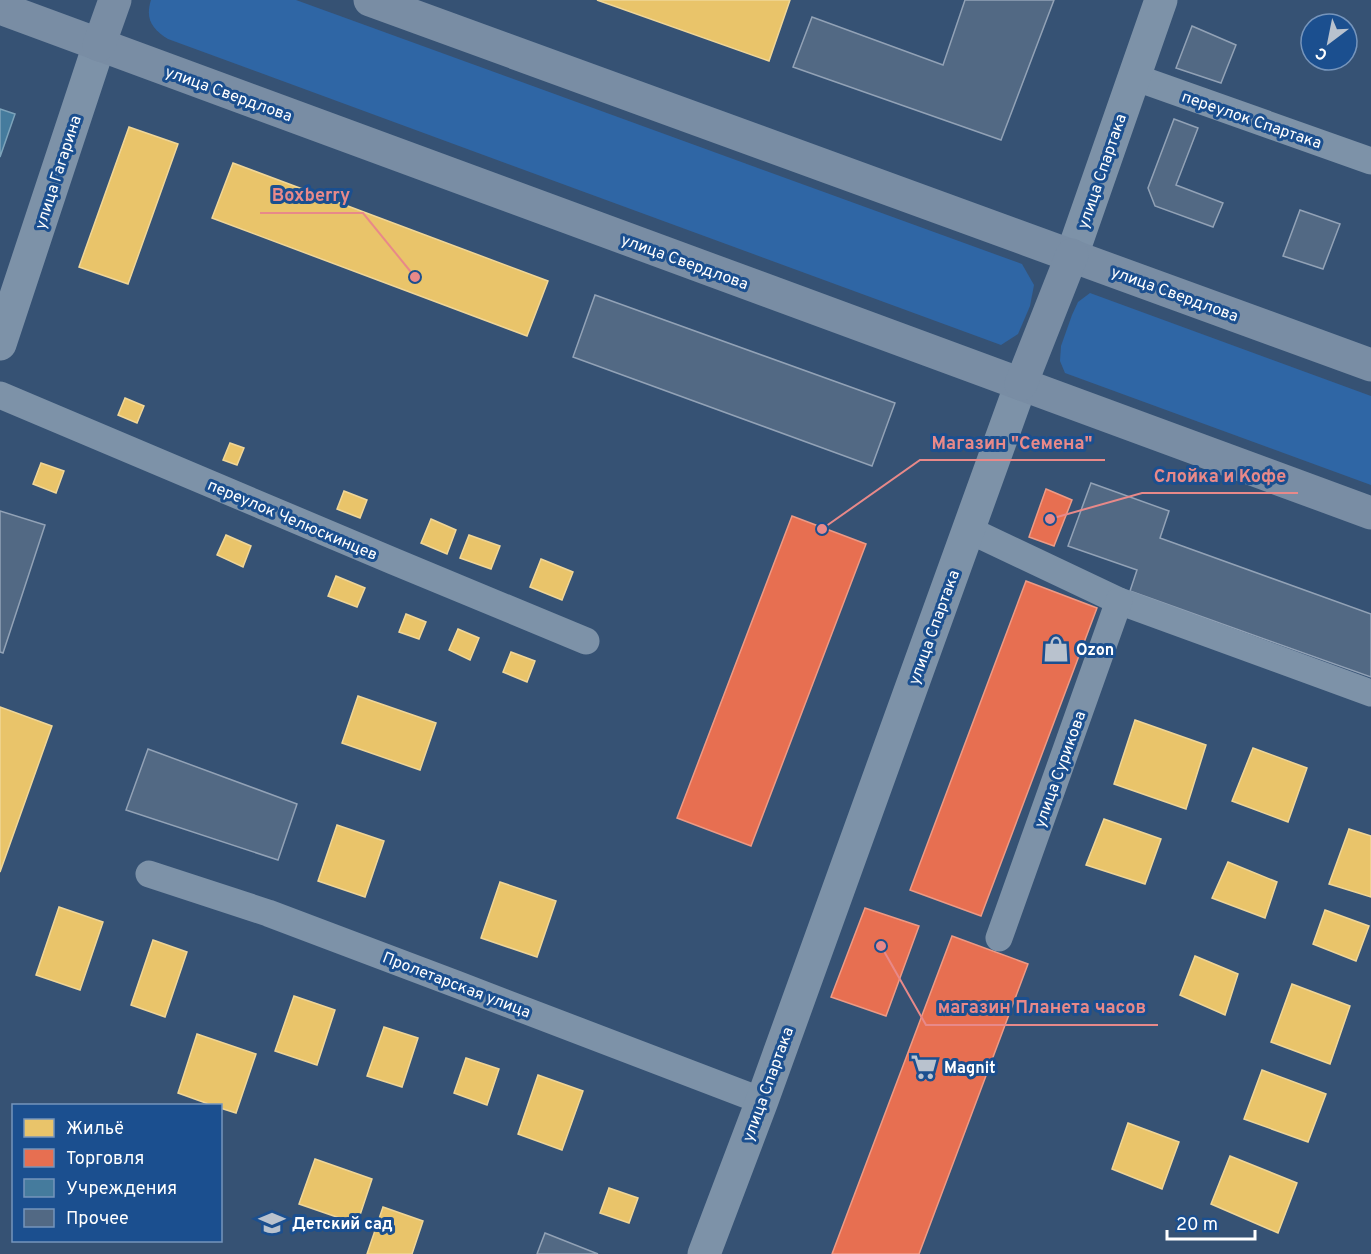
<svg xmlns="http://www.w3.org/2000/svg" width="1371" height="1254" font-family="Overpass,sans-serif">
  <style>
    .green { fill: #2f66a5 }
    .homes { fill: #e9c46a; stroke: #f0d697; stroke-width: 1.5 }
    .shops { fill: #e76f51; stroke: #ee9a85; stroke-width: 1.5 }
    .public { fill: #457b9d; stroke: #7da3ba; stroke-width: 1.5 }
    .building { fill: #526984; stroke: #92a2b6; stroke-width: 1.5 }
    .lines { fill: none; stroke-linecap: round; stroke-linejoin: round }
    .minor { stroke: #7d92a8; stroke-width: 27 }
    .tertiary { stroke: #7d92a8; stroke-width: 33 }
    .secondary { stroke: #798da4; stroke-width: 33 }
    .labels { text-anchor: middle; stroke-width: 6; stroke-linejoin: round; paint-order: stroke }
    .street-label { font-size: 16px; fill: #fff; stroke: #1b4f8f }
    .poi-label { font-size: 16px; font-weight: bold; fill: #fff; stroke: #1b4f8f; text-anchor: start }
    .leader { fill: none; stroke: #e88989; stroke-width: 2 }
    .callout-dot { fill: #e88989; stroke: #1b4f8f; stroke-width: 2 }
    .callout-label { font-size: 18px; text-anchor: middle; font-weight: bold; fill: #e88989; stroke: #1b4f8f; stroke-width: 6; stroke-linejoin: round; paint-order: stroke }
  </style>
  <rect width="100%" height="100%" fill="#365274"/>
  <g class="green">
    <path d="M151 0H296L1022 264 1034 285 1030 306 1018 334 1001 345 168 39C152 29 145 19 151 0Z"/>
    <polygon points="1090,293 1371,396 1371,485 1065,373 1060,361 1061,346 1072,315 1078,302"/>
  </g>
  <g class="homes">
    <polygon points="597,0 790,0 769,61"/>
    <polygon points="129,127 178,144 128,284 79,267"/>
    <polygon points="233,163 548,281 527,336 212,218"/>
    <polygon points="125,398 144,406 137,423 118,415"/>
    <polygon points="230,443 244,448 237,465 223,460"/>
    <polygon points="41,463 64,471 56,493 33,484"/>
    <polygon points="344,491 367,500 360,518 337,509"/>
    <polygon points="431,519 456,530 447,554 421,543"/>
    <polygon points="226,535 251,546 243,567 217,555"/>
    <polygon points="469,535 500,546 491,569 460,558"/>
    <polygon points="541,559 573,572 562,600 530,587"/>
    <polygon points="336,576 365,588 357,607 328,596"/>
    <polygon points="406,614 426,622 419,639 399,632"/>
    <polygon points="458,629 479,638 470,660 449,650"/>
    <polygon points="511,652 535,661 527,682 503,672"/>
    <polygon points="358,696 436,723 420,770 342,743"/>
    <polygon points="0,707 52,726 0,872"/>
    <polygon points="1135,720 1206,745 1186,809 1114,784"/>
    <polygon points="1253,748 1307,768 1288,822 1232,801"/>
    <polygon points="1104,819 1161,839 1145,884 1086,865"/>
    <polygon points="337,825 384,841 365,897 318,881"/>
    <polygon points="1349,829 1371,836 1371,897 1329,884"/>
    <polygon points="1228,862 1277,882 1265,918 1212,898"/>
    <polygon points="500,882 556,901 537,957 481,938"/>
    <polygon points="59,907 103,922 80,990 36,975"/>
    <polygon points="1325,910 1369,926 1356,961 1313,944"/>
    <polygon points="153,940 187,952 165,1017 131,1005"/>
    <polygon points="1195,956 1238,974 1225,1015 1180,995"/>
    <polygon points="1292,984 1350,1006 1330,1064 1271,1042"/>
    <polygon points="294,996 335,1010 317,1065 275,1051"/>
    <polygon points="384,1027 418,1038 402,1087 367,1076"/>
    <polygon points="197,1034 256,1054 236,1113 220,1108 220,1106 214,1106 178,1093"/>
    <polygon points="466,1058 499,1069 487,1105 454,1093"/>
    <polygon points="1262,1070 1326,1094 1308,1142 1244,1119"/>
    <polygon points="538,1075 583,1091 562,1150 518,1134"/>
    <polygon points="1128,1123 1179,1142 1162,1189 1112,1169"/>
    <polygon points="1230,1156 1297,1183 1278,1233 1211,1204"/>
    <polygon points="315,1159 372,1179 357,1224 299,1204"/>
    <polygon points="609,1188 638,1198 629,1223 600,1213"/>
    <polygon points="383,1207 423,1221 412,1254 367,1254"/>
  </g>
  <g class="shops">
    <polygon points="1046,489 1072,500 1054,546 1029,537"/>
    <polygon points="792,516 866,544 751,846 677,818"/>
    <polygon points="1026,581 1097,608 981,916 910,890"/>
    <polygon points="865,908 919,926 886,1016 831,997"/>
    <polygon points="952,936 1028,964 919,1254 832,1254"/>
  </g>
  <polygon class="public" points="0,109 15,114 0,157"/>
  <g class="building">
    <polygon points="965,0 1054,0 1001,140 793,67 812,17 943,65"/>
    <polygon points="1192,26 1236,45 1221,83 1176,68"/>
    <polygon points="1174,119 1198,128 1176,185 1223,203 1213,227 1155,206 1148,188"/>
    <polygon points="1300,210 1340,224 1323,269 1283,256"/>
    <polygon points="595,295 895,403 872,466 573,357"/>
    <polygon points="1091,483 1169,511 1160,538 1371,614 1371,677 1130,591 1137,570 1068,546"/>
    <polygon points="0,511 45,525 3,653 0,652"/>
    <polygon points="148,749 297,804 278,860 126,810"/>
    <polygon points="545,1233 598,1254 537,1254"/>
  </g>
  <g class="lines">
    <g class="minor">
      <polyline points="1134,77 1371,161"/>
      <polyline points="0,395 393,561 586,641"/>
      <polyline points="969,530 1119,601 1371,693"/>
      <polyline points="149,874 268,913 456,984 762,1101"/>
      <polyline points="999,938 1119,601"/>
    </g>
    <g class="tertiary">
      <polyline points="1072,255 1161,0"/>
      <polyline points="0,344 99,45"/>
      <polyline points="704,1254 762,1101 1021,384"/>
    </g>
    <g class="secondary">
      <polyline points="370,0 1371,365"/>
      <polyline points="0,8 1371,513"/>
      <polyline points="99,45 115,0"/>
      <polyline points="1021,384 1072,255"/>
    </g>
  </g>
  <defs>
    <g id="shop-bare" transform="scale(2.07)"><path d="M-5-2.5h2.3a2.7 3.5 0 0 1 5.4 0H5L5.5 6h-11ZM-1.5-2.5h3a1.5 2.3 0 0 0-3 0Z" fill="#b9c2ce" stroke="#1b4f8f" stroke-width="2.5" paint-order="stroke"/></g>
    <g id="supermarket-bare" transform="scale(2.07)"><path d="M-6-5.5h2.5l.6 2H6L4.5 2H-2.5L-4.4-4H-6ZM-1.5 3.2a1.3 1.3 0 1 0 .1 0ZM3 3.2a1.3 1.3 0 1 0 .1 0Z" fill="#b9c2ce" stroke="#1b4f8f" stroke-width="2.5" paint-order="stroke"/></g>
    <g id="school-bare" transform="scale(2.07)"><path d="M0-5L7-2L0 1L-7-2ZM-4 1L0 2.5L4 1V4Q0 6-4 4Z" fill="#b9c2ce" stroke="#1b4f8f" stroke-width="2.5" paint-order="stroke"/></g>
  </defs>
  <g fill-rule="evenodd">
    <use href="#shop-bare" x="1056" y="649"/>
    <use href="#supermarket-bare" x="924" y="1067"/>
    <use href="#school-bare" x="272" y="1223"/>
  </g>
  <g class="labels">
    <g class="street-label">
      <text transform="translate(229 93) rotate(20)" y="6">улица Свердлова</text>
      <text transform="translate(1252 119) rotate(19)" y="6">переулок Спартака</text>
      <text transform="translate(1101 171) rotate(-71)" y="6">улица Спартака</text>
      <text transform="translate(57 172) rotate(-72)" y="6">улица Гагарина</text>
      <text transform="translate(685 261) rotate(20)" y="6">улица Свердлова</text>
      <text transform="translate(1175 293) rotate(20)" y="6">улица Свердлова</text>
      <text transform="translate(293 519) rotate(23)" y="6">переулок Челюскинцев</text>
      <text transform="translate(933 627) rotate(-70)" y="6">улица Спартака</text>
      <text transform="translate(1059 769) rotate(-70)" y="6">улица Сурикова</text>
      <text transform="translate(457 984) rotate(21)" y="6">Пролетарская улица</text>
      <text transform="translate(767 1084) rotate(-70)" y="6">улица Спартака</text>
    </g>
    <g class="poi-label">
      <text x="1076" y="655">Ozon</text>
      <text x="944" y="1073">Magnit</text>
      <text x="292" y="1229">Детский сад</text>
    </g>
  </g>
  <path class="leader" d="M415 277L363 213H260M822 529L920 460H1105M1050 519L1142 493H1298M881 946L926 1025H1158"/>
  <g class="callout-dot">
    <circle cx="415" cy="277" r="6"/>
    <circle cx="822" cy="529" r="6"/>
    <circle cx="1050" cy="519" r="6"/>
    <circle cx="881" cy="946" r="6"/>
  </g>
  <g class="callout-label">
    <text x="311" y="201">Boxberry</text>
    <text x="1012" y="449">Магазин "Семена"</text>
    <text x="1220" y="482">Слойка и Кофе</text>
    <text x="1042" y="1013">магазин Планета часов</text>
  </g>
  <rect x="12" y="1104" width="210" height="138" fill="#1b4f8f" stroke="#7695bc" stroke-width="1.5"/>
  <rect x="24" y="1119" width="30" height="18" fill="#e9c46a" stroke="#7695bc" stroke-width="1.5"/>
  <text x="66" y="1134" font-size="18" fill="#ffffff">Жильё</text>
  <rect x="24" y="1149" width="30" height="18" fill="#e76f51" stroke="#7695bc" stroke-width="1.5"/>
  <text x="66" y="1164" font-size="18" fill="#ffffff">Торговля</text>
  <rect x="24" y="1179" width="30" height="18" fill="#457b9d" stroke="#7695bc" stroke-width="1.5"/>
  <text x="66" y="1194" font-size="18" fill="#ffffff">Учреждения</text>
  <rect x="24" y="1209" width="30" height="18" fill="#526984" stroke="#7695bc" stroke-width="1.5"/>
  <text x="66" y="1224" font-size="18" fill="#ffffff">Прочее</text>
  <g transform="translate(1329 42) rotate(212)"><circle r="28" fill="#1b4f8f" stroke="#7695bc" stroke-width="1.5"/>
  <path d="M0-4.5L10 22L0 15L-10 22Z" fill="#b9c2ce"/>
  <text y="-9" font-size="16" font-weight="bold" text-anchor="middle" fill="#ffffff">С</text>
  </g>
  <path d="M1167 1230v9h88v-9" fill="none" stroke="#ffffff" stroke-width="3"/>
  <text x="1176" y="1230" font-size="18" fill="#ffffff" stroke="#1b4f8f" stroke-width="4.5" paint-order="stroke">20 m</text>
</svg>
